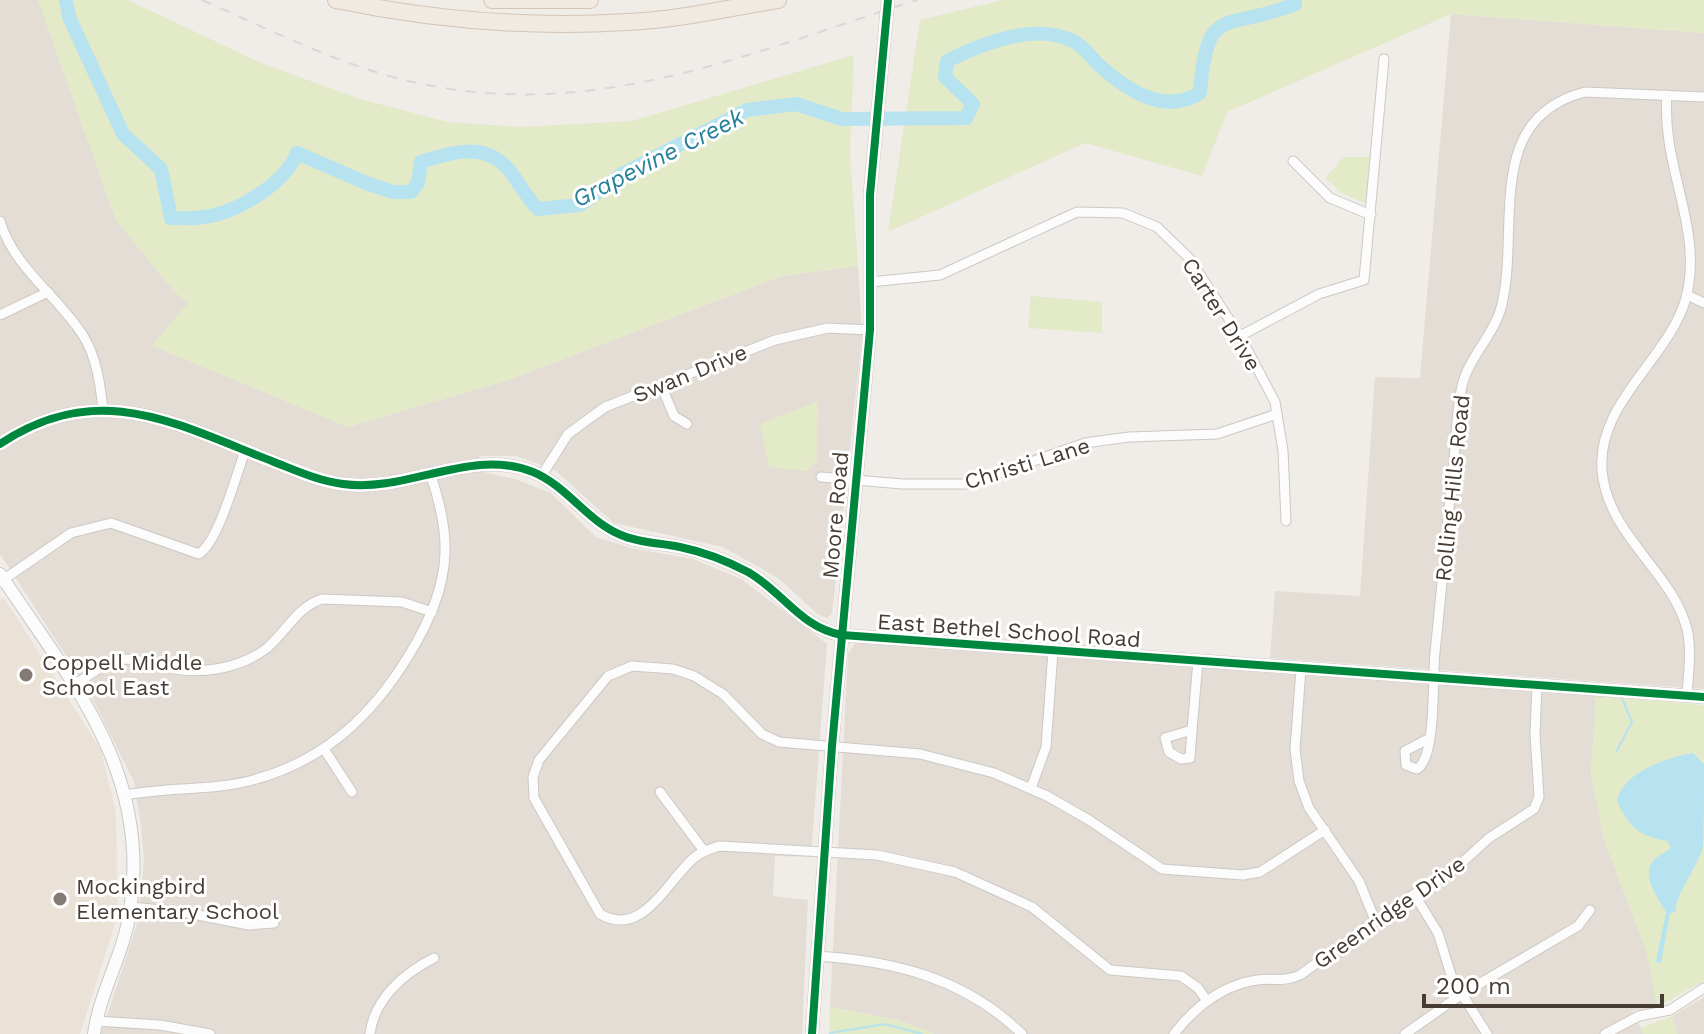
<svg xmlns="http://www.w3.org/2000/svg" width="1704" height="1034" font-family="'Work Sans',sans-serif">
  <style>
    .residential { fill: #e4ddd5 }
    .education { fill: #ebe2d7 }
    .green { fill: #e3eac7 }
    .water { fill: #b7e3f0 }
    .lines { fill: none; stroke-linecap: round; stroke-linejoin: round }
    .stream { stroke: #b7e3f0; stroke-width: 2 }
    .river { stroke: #b7e3f0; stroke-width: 14 }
    .minor-casing { stroke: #ccc8c4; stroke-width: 11 }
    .tertiary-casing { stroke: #ccc8c4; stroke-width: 14 }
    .primary-casing { stroke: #d3c4b5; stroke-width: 18 }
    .minor { stroke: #fdfcfc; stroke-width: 9 }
    .tertiary { stroke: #fdfcfc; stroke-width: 12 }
    .primary { stroke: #f1eae2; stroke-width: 16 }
    .rail { stroke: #d9d8d8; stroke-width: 2; stroke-dasharray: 10 10; stroke-linecap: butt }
    .cycleway-casing { stroke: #fff; stroke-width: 13 }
    .cycleway { stroke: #00873e; stroke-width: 8 }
    .poi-dot { fill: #827a73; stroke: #fff; stroke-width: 3 }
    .labels { text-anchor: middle; stroke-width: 6; stroke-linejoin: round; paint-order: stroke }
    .street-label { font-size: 22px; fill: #463c34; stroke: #fff }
    .poi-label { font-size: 22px; fill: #463c34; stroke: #fff; text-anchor: start }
    .water-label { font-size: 24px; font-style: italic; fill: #26809c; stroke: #fff }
  </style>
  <rect width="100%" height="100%" fill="#f0ece8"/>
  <g class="residential">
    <polygon points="0,0 38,0 116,220 175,292 189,303 153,345 348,427 508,380 782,276 858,266 862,336 832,614 827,618 818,614 778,578 723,547 614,523 555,470 516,456 479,456 486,473 515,479 551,493 596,537 631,548 693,559 741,579 827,644 811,857 775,856 773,896 808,900 802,1034 101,1034 138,921 144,860 141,826 134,782 89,691 0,554"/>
    <polygon points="1451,14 1704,33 1704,689 1270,658 1275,591 1360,596 1375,377 1420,378"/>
    <polygon points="857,640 1596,696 1591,775 1605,842 1647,953 1657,1007 1632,1011 1644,1034 934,1034 898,1020 830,1007 848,654"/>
    <polygon points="1704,997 1704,1034 1678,1034 1672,1016"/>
  </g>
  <polygon class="education" points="4,598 101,750 116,813 118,914 80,1034 0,1034 0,600"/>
  <g class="green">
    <polygon points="38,0 128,0 261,63 360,99 448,122 520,127 632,121 854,55 850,154 858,266 782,276 508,380 348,427 152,346 188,303 175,292 116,220"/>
    <polygon points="1003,0 1704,0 1704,33 1451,14 1227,112 1202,176 1085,143 888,232 920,20"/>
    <polygon points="1344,157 1376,157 1372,206 1343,194 1325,178"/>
    <polygon points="1031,296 1102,302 1102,333 1028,328"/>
    <polygon points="818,401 817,460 807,471 769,467 760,424"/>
    <polygon points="1596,696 1704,705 1704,981 1657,1007 1647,953 1605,842 1591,775"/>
    <polygon points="830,1007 898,1020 934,1034 829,1034"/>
    <polygon points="1672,1016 1678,1034 1644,1034 1641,1028"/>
  </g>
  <path class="water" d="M1693 753 1704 764C1704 789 1704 823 1703 847 1698 866 1674 897 1676 911L1670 914 1661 963 1656 962 1666 912C1658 898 1639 874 1655 859 1660 854 1666 853 1671 847L1667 841C1639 836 1629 827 1617 801 1622 773 1667 757 1693 753Z"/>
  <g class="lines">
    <g class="stream">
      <polyline points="1616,752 1632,722 1622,698"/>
      <polyline points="830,1033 885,1024 922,1034"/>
    </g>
    <path class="river" d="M66 0 69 17 123 134 161 169 171 218C182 218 193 219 204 217 236 213 285 184 297 153L366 183 393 192H411L418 183 421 162C451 152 485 142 508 169 519 182 526 197 538 209L580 205 622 174 747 110 796 104 842 119 966 118 973 104 945 77 947 61C981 44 1035 22 1073 41 1083 45 1092 59 1100 66 1128 91 1165 115 1200 93 1207 0 1226 33 1295 4V0"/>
    <g class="minor-casing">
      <g id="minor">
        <path d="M1667 95C1661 167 1704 229 1686 298 1669 359 1597 402 1602 470 1607 535 1672 571 1687 629 1692 650 1688 675 1687 696"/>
        <polyline points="1293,161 1330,198 1371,215"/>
        <path d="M0 221C13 267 60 298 84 337 97 359 100 384 103 409"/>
        <polyline points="870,282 940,275 1077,212 1123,213 1157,227 1189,258 1240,336 1275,402 1283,451 1286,521"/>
        <polyline points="1687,295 1704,303"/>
        <polyline points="0,315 48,292"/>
        <polyline points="1240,336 1319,294 1364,280 1384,59"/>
        <polyline points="661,385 674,416 687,424"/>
        <polyline points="542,475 568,434 605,407 775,340 828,328 870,330"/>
        <polyline points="821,477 902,484 968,484 1085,443 1129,437 1217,434 1277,414"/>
        <path d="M0 582 71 533 111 523 199 554C219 541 236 475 245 451"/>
        <polyline points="1301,669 1295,749 1299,781 1309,808 1359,881 1375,920"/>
        <path d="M74 685 111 661 122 659C138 659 150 664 165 667 199 675 238 670 267 648 286 632 297 607 322 599L402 602 432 612"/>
        <polygon points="1192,730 1190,758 1181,759 1169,752 1165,738"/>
        <polyline points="1192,730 1198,661"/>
        <path d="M1430 738 1405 751 1406 765 1417 769C1437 757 1432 678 1435 652 1442 588 1447 523 1454 459 1456 435 1457 409 1462 386 1469 356 1495 335 1502 304 1520 227 1483 118 1585 92L1704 97"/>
        <polyline points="324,749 352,792"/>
        <polyline points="1031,788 1046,747 1053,651"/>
        <polyline points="660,792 704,851"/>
        <path d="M126 795C168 787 212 791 253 780 324 761 372 716 409 655 428 624 444 590 445 553 446 527 439 500 431 476"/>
        <polyline points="1414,894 1438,933 1452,978 1487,1034"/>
        <polyline points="131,907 182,912 249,925 274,923"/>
        <path d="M817 956C895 961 964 978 1022 1034"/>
        <path d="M1207 1001 1198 988 1181 976 1110 970 1032 907 955 872 877 855 719 846C711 849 702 851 695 857 667 880 643 939 600 914L534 798 533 777 539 760 608 676 632 666 673 669 694 676 723 694 762 734 779 742 920 754 994 773 1047 796 1089 820 1162 869 1243 875 1260 872 1325 830"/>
        <polyline points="95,1021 160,1025 210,1034"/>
        <path d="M370 1034C374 999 404 973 434 958"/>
        <path d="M1174 1034C1195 1007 1222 985 1257 980 1273 978 1285 982 1300 975L1400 903 1455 869 1489 838 1534 809 1539 797 1535 734 1537 685"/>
        <polyline points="1405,1034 1462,994 1578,926 1590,910"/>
        <polyline points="1605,1034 1639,1016 1670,1010 1704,988"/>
      </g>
    </g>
    <g class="tertiary-casing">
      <g id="tertiary">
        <path d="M0 444C99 378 176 424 274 462 297 471 319 481 343 484 409 493 470 447 533 472 567 486 587 521 621 535 639 543 661 543 680 547 704 552 727 561 748 572 783 592 801 628 842 635L1704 697"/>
        <path d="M0 574C71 681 152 773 130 911 124 954 100 991 94 1034"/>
        <polyline points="812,1034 832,746 870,330 870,195 888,0"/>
      </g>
    </g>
    <g class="primary-casing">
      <g id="primary">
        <path d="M336 0C432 20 530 28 627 22 678 20 728 8 778 0"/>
        <polyline points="492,0 590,0"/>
      </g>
    </g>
    <use href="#minor" class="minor"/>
    <use href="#tertiary" class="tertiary"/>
    <use href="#primary" class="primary"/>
    <path class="rail" d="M202 0C264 27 327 59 393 77 582 128 739 56 917 0"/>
    <g class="cycleway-casing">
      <g id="cycleway">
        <path d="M0 444C99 378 176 424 274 462 297 471 319 481 343 484 409 493 470 447 533 472 567 486 587 521 621 535 639 543 661 543 680 547 704 552 727 561 748 572 783 592 801 628 842 635L1704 697"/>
        <polyline points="812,1034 832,746 870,330 870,195 888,0"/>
      </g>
    </g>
    <use href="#cycleway" class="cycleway"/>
  </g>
  <g class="poi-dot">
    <circle cx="26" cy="675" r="8"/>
    <circle cx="60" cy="899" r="8"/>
  </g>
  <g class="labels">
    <g class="street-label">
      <text transform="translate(1222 314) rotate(58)" y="8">Carter Drive</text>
      <text transform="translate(690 373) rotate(-22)" y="8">Swan Drive</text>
      <text transform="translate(1027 463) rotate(-17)" y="8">Christi Lane</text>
      <text transform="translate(1452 488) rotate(-84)" y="8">Rolling Hills Road</text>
      <text transform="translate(835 515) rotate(-85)" y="8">Moore Road</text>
      <text transform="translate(1009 630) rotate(4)" y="8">East Bethel School Road</text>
      <text transform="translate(1389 912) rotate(-35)" y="8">Greenridge Drive</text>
    </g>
    <g class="poi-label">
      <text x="42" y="670">Coppell Middle<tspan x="42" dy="25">School East</tspan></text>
      <text x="76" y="894">Mockingbird<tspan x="76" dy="25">Elementary School</tspan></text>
    </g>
    <g class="water-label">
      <text transform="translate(658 158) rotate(-27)" y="8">Grapevine Creek</text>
    </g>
  </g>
  <path d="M1424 994v12h238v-12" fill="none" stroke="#463c34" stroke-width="4"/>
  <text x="1436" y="994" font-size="24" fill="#463c34" stroke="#ffffff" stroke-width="6" paint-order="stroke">200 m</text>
</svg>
